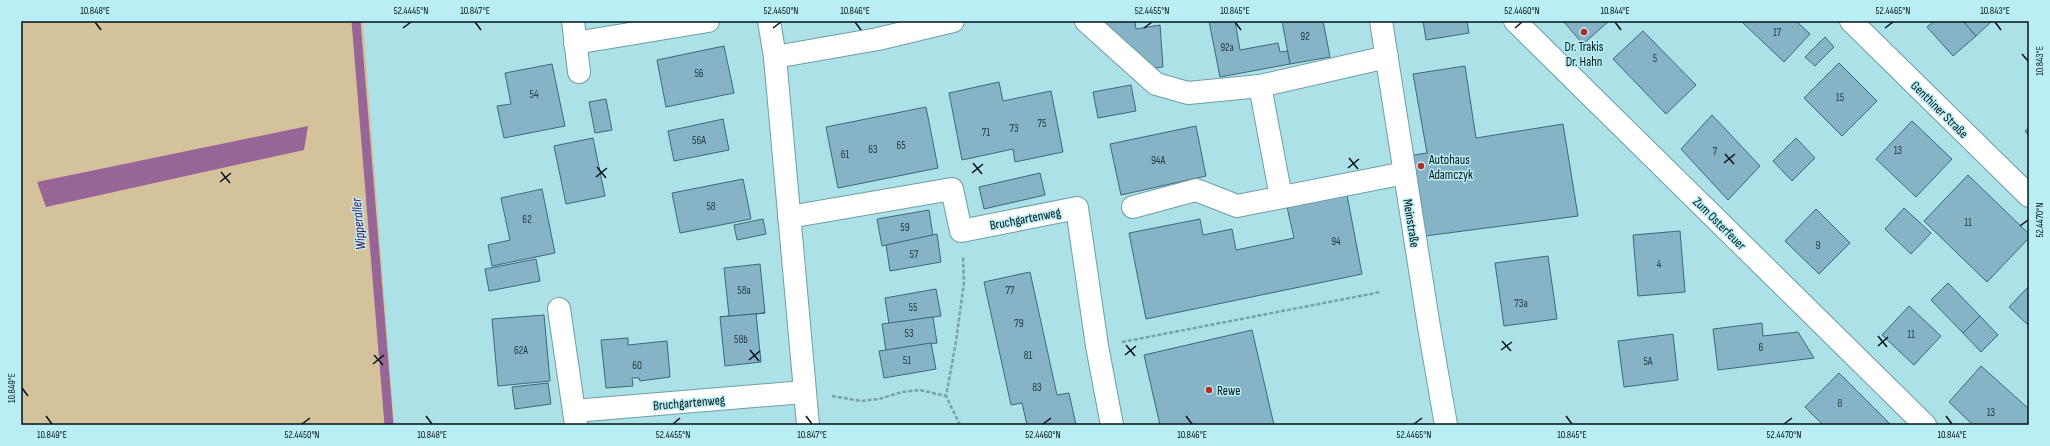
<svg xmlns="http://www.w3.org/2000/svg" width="2050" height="446" font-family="'Sofia Sans Condensed',sans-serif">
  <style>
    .green { fill: #d4c29a }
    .water { fill: #986597 }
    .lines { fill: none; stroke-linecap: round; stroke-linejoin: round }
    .stream { stroke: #986597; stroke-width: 9 }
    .building { fill: #87b3c6; stroke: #3e687a }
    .minor-casing { stroke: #6c9fa6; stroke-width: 24 }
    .path { stroke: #78a3a8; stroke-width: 2.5; stroke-dasharray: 4 2; stroke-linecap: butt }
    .minor { stroke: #fff; stroke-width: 22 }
    .ticks { fill: none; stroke: #021417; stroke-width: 1.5 }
    .poi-dot { fill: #b92a27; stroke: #b9eef5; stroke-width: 1.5 }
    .labels { text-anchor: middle; stroke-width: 3; stroke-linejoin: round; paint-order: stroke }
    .number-label { font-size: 11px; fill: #233c43 }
    .poi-label { font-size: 13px; fill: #021417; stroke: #b9eef5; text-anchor: start }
    .street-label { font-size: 13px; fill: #021417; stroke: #b9eef5 }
    .water-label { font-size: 14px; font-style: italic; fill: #4b094d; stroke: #b9eef5 }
    .neatline { fill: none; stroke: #021417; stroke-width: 1.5 }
    .ticks-label { font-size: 10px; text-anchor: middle; fill: #021417 }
  </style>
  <rect width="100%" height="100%" fill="#ace1e8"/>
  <polygon class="green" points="21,21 363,21 394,425 21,425"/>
  <polygon class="water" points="308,126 304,150 46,207 37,182"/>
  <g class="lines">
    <polyline class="stream" points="356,21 389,425"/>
  </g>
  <g class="building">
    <polygon points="1103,21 1135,21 1136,29 1160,25 1163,67 1147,69"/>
    <polygon points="1209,21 1235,21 1240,50 1278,43 1280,52 1288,51 1290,64 1220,77"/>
    <polygon points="1282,21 1323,21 1330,57 1290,64"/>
    <polygon points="1423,21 1467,21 1469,33 1426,40"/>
    <polygon points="1563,21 1609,21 1583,44"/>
    <polygon points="1745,21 1796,21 1810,34 1784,62 1743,23"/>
    <polygon points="1934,21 1963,21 1976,36 1953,56 1927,27"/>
    <polygon points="1963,21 1992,21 1976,36"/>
    <polygon points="1643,31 1696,85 1666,114 1613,59"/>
    <polygon points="1825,37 1834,47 1815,66 1805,57"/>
    <polygon points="724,46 734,93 666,107 657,60"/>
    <polygon points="1839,63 1877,101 1842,136 1804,98"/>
    <polygon points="552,64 565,126 504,138 497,106 511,104 505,73"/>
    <polygon points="1465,66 1476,138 1563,124 1578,216 1425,236 1407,156 1427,153 1413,74"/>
    <polygon points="999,82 1003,101 1051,91 1063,152 1015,162 1013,149 962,160 949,93"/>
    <polygon points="1131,85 1136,111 1098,118 1093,92"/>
    <polygon points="606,99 612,130 595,133 589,102"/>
    <polygon points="926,107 938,168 838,188 826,127"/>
    <polygon points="1712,115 1760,166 1728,200 1681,149"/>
    <polygon points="723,119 729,150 674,161 668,131"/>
    <polygon points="1912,121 1952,159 1916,197 1876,159"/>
    <polygon points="1196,126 1206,176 1121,195 1110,144"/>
    <polygon points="2029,128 2029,136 2025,131"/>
    <polygon points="593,138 605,196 566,204 554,146"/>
    <polygon points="1796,138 1815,158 1792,181 1773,161"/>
    <polygon points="1040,173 1045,195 984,209 979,187"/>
    <polygon points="1968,175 2029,234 2029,238 1987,282 1924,221"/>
    <polygon points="743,179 751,219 680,233 672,193"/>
    <polygon points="542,189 555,253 492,266 488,245 510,240 501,198"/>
    <polygon points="1347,195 1362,274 1146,319 1129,233 1200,219 1203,235 1232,229 1236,250 1294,238 1287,207"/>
    <polygon points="1904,208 1931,233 1911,254 1885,229"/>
    <polygon points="1816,209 1850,243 1819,274 1785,241"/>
    <polygon points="929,210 933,236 882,246 877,219"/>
    <polygon points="763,219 766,234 737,240 734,225"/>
    <polygon points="1680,231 1685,292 1638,296 1633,235"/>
    <polygon points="937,234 941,262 890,271 886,245"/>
    <polygon points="1548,256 1557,319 1504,326 1495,263"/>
    <polygon points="536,259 540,281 489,291 485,269"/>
    <polygon points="760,264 765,313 720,317 729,316 724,268"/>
    <polygon points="1030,272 1057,395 1069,393 1076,425 1027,425 1022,403 1011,405 984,282"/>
    <polygon points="1948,283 1980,316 1963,333 1931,300"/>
    <polygon points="2029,286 2029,326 2009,307"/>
    <polygon points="936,289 941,316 889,324 885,298"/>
    <polygon points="1909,306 1941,336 1914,365 1882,335"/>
    <polygon points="765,313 756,314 761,362 725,366 720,317"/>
    <polygon points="544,315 550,381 498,386 492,319"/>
    <polygon points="1980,316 1998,335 1981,352 1963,333"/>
    <polygon points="933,317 937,343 886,351 882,324"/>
    <polygon points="1762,323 1763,336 1798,332 1814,358 1718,370 1713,329"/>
    <polygon points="1252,330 1274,425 1160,425 1144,355"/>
    <polygon points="1673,334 1678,380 1624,387 1618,341"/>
    <polygon points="628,338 628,345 667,341 670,377 640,381 639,378 632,378 633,386 606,388 601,340"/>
    <polygon points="931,343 936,369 884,378 879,351"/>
    <polygon points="1981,366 2029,409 2029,425 1973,425 1949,402"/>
    <polygon points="1839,373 1890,424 1889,425 1823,425 1805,407"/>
    <polygon points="548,383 551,404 515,409 512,387"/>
  </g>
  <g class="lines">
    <g class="minor-casing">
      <g id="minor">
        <polyline points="573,21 579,72"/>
        <polyline points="769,21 775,57 808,425"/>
        <polyline points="1086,21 1156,84 1188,93 1260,86 1387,57"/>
        <polyline points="1381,21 1429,327 1446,425"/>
        <polyline points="1515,21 1925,425"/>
        <polyline points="1851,21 2029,196"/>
        <polyline points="575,43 708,21"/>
        <polyline points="775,57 878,39 953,21"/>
        <polyline points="1260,86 1281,197"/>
        <polyline points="1133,207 1196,190 1237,206 1405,173"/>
        <polyline points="789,217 952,189 961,231 1077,208 1097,346 1112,425"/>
        <polyline points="559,309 576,425"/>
        <polyline points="574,411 804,392"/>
      </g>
    </g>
    <g class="path">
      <polyline points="1122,342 1381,292"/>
      <polyline points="832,396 861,401 879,399 902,392 920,390 946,396"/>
      <polyline points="960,425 946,396 956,342 964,282 963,257"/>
    </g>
    <use href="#minor" class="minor"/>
  </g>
  <path class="ticks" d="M95 22 101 30M475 22 481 30M855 22 861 30M1235 22 1241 30M1615 22 1621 30M1995 22 2001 30M403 28 411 22M773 28 781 22M1144 28 1152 22M1515 28 1522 22M1885 28 1893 22M2022 54 2028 61M1725 154 1734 164M1349 158 1358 169M973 163 982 174M1724 163 1735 154M597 167 606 178M1348 168 1359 159M221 172 230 183M972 173 983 164M596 177 607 168M220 182 231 173M2020 226 2028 220M1878 336 1887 347M1502 341 1511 351M1126 345 1135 356M1878 346 1888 337M750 350 759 361M1501 350 1512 342M374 355 383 365M1125 355 1136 346M749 360 760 351M373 364 384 355M22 388 28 396M46 416 52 424M426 416 432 424M806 416 812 424M1186 416 1192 424M1566 416 1572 424M1946 416 1952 424M302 424 310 418M673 424 680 418M1043 424 1051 418M1414 424 1422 418M1784 424 1792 418"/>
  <g class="poi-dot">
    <circle cx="1584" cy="32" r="4"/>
    <circle cx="1421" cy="166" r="4"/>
    <circle cx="1209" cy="390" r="4"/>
  </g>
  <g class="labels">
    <g class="number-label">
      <text x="1777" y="36">17</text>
      <text x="1305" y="40">92</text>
      <text x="1227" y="51">92a</text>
      <text x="1655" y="62">5</text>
      <text x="699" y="77">56</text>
      <text x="534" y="98">54</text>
      <text x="1840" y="101">15</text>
      <text x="1042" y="127">75</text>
      <text x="1014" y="132">73</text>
      <text x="986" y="136">71</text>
      <text x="699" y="144">56A</text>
      <text x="901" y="149">65</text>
      <text x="873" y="153">63</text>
      <text x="1898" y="154">13</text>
      <text x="1715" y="155">7</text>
      <text x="845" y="158">61</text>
      <text x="1158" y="164">94A</text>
      <text x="711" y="210">58</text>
      <text x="527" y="223">62</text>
      <text x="1968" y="226">11</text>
      <text x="905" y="231">59</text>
      <text x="1336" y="245">94</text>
      <text x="1818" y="249">9</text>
      <text x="914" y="258">57</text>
      <text x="1659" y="268">4</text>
      <text x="744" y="294">58a</text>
      <text x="1010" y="294">77</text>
      <text x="1521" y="307">73a</text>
      <text x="913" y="311">55</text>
      <text x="1019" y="327">79</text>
      <text x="909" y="337">53</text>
      <text x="1911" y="338">11</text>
      <text x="741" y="343">58b</text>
      <text x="1761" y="351">6</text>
      <text x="521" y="354">62A</text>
      <text x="1028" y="359">81</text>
      <text x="907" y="364">51</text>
      <text x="1648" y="365">5A</text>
      <text x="637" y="369">60</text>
      <text x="1037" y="391">83</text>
      <text x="1840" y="407">8</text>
      <text x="1991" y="416">13</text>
    </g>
    <g class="poi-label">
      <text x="1584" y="51" text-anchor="middle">Dr. Trakis<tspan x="1584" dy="15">Dr. Hahn</tspan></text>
      <text x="1429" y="164">Autohaus<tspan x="1429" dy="15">Adamczyk</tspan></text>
      <text x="1217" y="395">Rewe</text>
    </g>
    <g class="street-label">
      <text transform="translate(1940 109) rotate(45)" y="5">Genthiner Straße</text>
      <text transform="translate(1025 218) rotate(-11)" y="5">Bruchgartenweg</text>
      <text transform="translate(1412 223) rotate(81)" y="5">Meinstraße</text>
      <text transform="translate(1720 223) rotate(45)" y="5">Zum Osterfeuer</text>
      <text transform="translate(689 402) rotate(-5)" y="5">Bruchgartenweg</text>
    </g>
    <g class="water-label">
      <text transform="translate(358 224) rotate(-95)" y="5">Wipperaller</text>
    </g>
  </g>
  <rect width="2050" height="446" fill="none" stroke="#b9eef5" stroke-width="44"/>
  <rect x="22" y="22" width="2006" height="402" class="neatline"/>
  <g class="ticks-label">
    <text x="95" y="14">10.848°E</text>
    <text x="411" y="14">52.4445°N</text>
    <text x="475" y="14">10.847°E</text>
    <text x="781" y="14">52.4450°N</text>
    <text x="855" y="14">10.846°E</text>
    <text x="1152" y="14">52.4455°N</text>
    <text x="1235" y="14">10.845°E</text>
    <text x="1522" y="14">52.4460°N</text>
    <text x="1615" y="14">10.844°E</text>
    <text x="1893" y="14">52.4465°N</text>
    <text x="1995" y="14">10.843°E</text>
    <text transform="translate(2039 61) rotate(-90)" y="4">10.843°E</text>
    <text transform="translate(2039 220) rotate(-90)" y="4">52.4470°N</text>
    <text transform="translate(11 388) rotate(-90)" y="4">10.849°E</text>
    <text x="52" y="438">10.849°E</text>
    <text x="302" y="438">52.4450°N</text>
    <text x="432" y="438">10.848°E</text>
    <text x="673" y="438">52.4455°N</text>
    <text x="812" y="438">10.847°E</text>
    <text x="1043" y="438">52.4460°N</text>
    <text x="1192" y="438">10.846°E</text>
    <text x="1414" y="438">52.4465°N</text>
    <text x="1572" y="438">10.845°E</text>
    <text x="1784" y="438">52.4470°N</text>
    <text x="1952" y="438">10.844°E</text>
  </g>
</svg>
